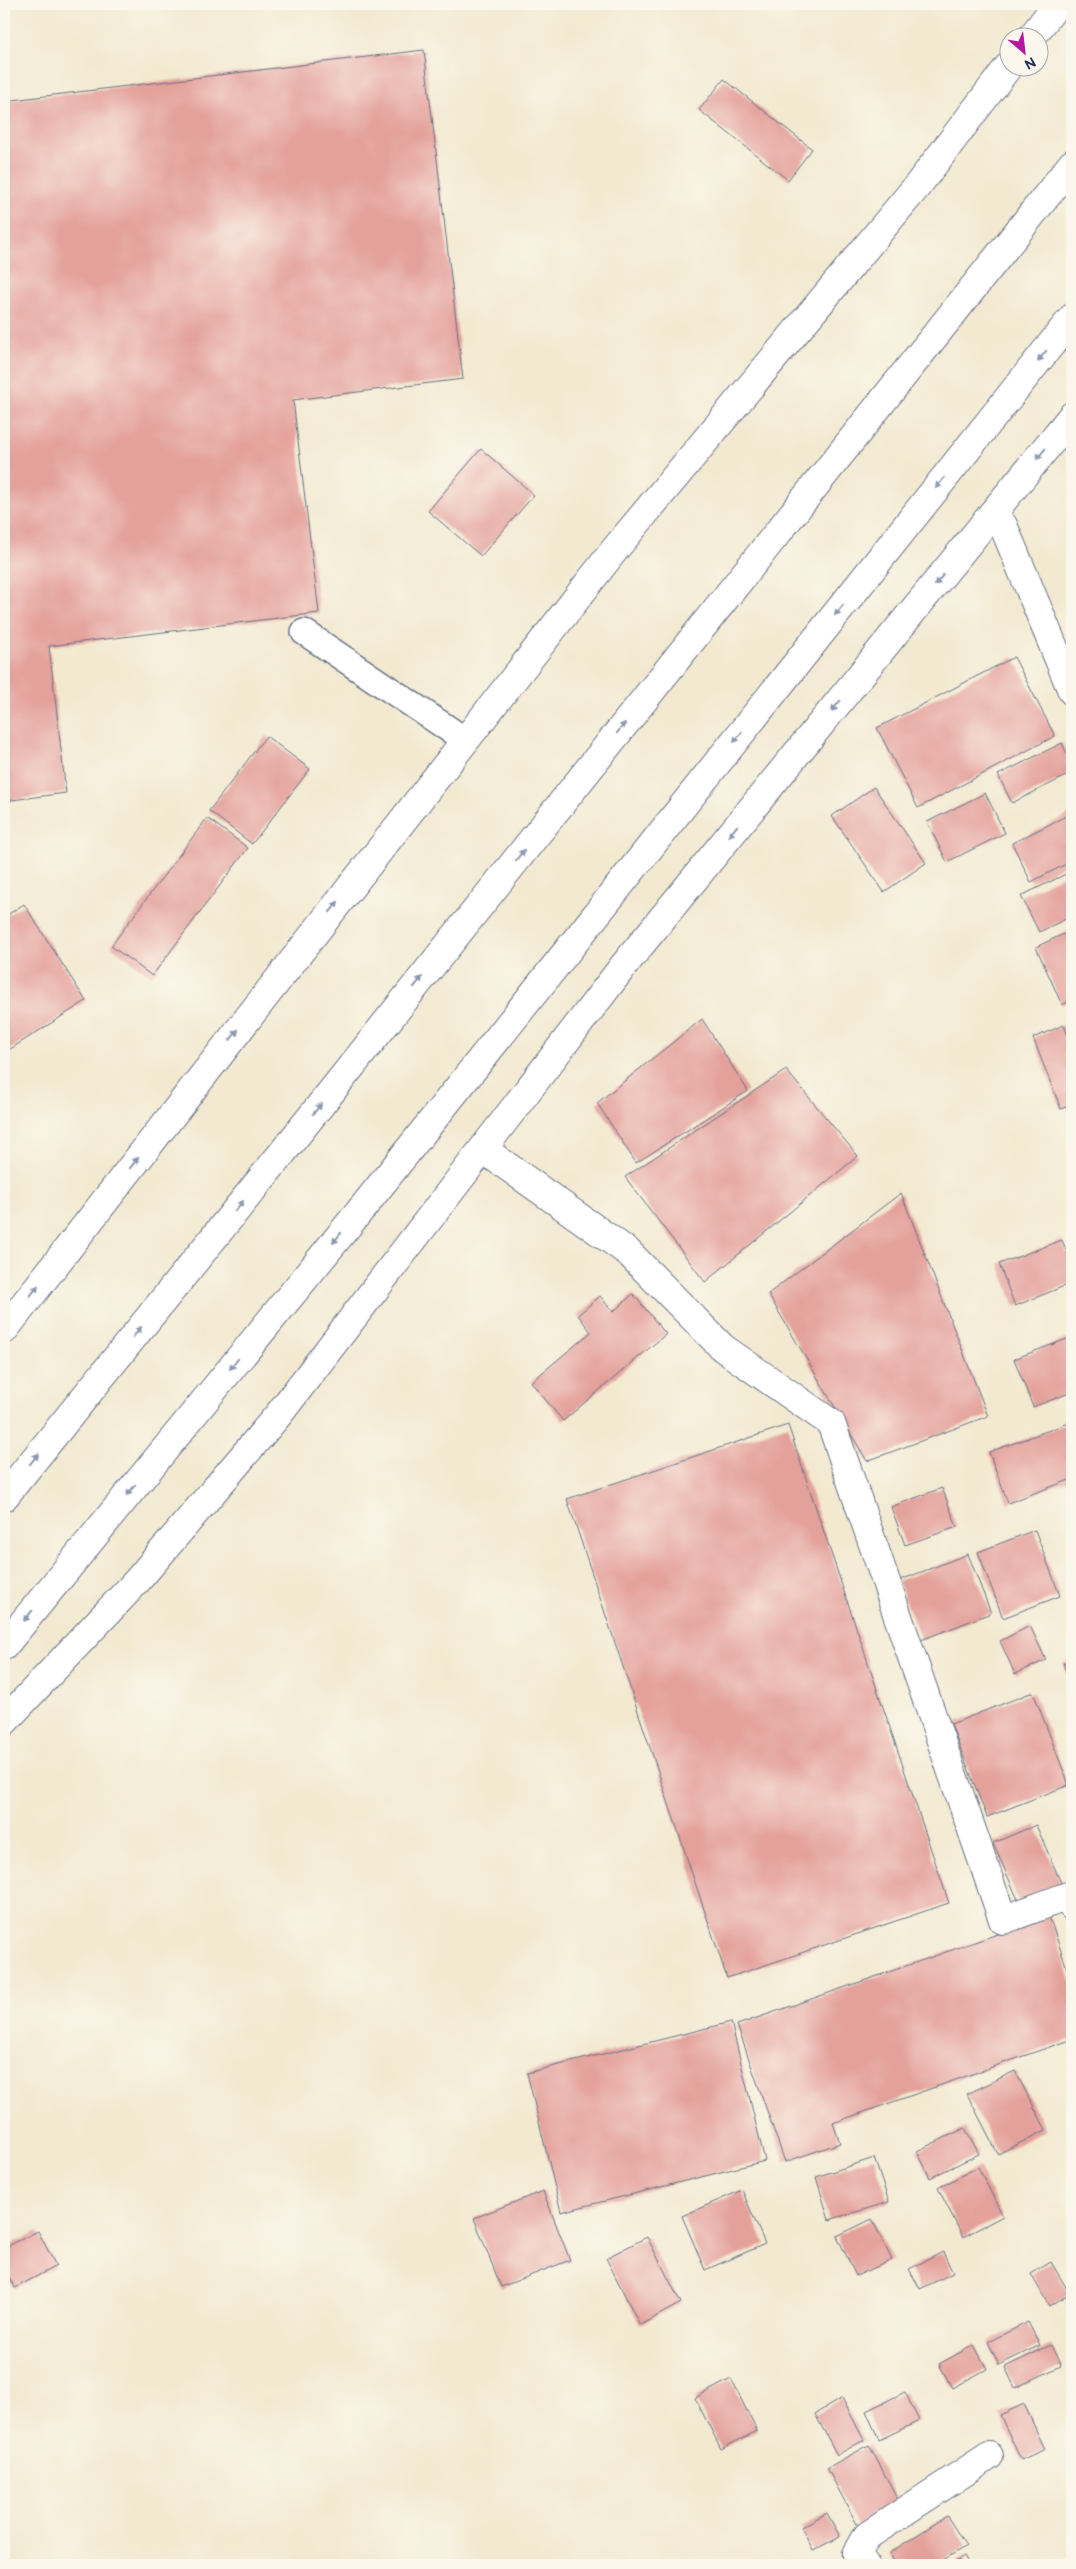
<svg xmlns="http://www.w3.org/2000/svg" width="1076" height="2569" font-family="'Balsamiq Sans',sans-serif">
  <style>
    .building { fill: #e4a19b }
    .lines { fill: none; stroke-linecap: round; stroke-linejoin: round }
    .lane-casing { stroke: #667086; stroke-width: 28 }
    .street-casing { stroke: #667086; stroke-width: 30 }
    .primary-casing { stroke: #667086; stroke-width: 30 }
    .highway-casing { stroke: #667086; stroke-width: 30 }
    .lane { stroke: #fff; stroke-width: 25 }
    .street { stroke: #fff; stroke-width: 28 }
    .primary { stroke: #fff; stroke-width: 28 }
    .highway { stroke: #fff; stroke-width: 28 }
    .oneway { fill: #8d97ae }
  </style>
  <rect width="100%" height="100%" fill="#fbf7ec"/>
  <filter id="ink" filterUnits="userSpaceOnUse"><feTurbulence type="fractalNoise" baseFrequency=".02" numOctaves="2"/><feDisplacementMap in="SourceGraphic" scale="10" xChannelSelector="R" yChannelSelector="G"/><feConvolveMatrix kernelMatrix="1 2 1 2 8 2 1 2 1" color-interpolation-filters="sRGB"/></filter>
  <filter id="wash" filterUnits="userSpaceOnUse"><feTurbulence type="fractalNoise" baseFrequency=".0096" numOctaves="4" result="noise"/><feDisplacementMap in="SourceGraphic" scale="20" xChannelSelector="R" yChannelSelector="G"/><feGaussianBlur stdDeviation="1.12" result="paint"/><feColorMatrix in="noise" values="0 0 0 0 0 0 0 0 0 0 0 0 0 0 0 0 0 1.4 0 .05"/><feComposite in="paint" operator="in"/></filter>
  <g filter="url(#wash)">
    <rect width="100%" height="100%" fill="#f2e9d0"/>
    <g id="blocks">
      <g class="building">
        <polygon points="424,50 463,379 293,400 319,613 49,646 66,793 4,801 4,101"/>
        <polygon points="724,79 812,149 788,180 699,110"/>
        <polygon points="481,449 534,495 481,556 428,511"/>
        <polygon points="1014,657 1055,736 918,808 877,728"/>
        <polygon points="266,736 310,769 252,844 209,811"/>
        <polygon points="1062,743 1072,764 1072,773 1012,803 998,775"/>
        <polygon points="874,787 926,863 884,892 832,816"/>
        <polygon points="985,793 1005,833 947,862 927,822"/>
        <polygon points="1072,813 1072,861 1031,882 1012,843"/>
        <polygon points="207,818 248,848 152,976 111,946"/>
        <polygon points="1072,871 1072,916 1039,932 1021,896"/>
        <polygon points="24,904 86,1001 4,1053 4,917"/>
        <polygon points="1072,930 1072,1000 1062,1005 1036,947"/>
        <polygon points="702,1019 748,1091 636,1163 597,1103"/>
        <polygon points="1064,1025 1072,1046 1072,1104 1061,1109 1033,1038"/>
        <polygon points="786,1070 858,1156 705,1282 625,1177"/>
        <polygon points="901,1193 988,1416 867,1461 768,1294"/>
        <polygon points="1062,1240 1072,1265 1072,1283 1015,1306 999,1264"/>
        <polygon points="633,1294 666,1334 563,1421 531,1382 591,1332 578,1315 600,1296 613,1312"/>
        <polygon points="1072,1337 1072,1392 1033,1407 1014,1359"/>
        <polygon points="1072,1422 1072,1479 1008,1503 989,1452"/>
        <polygon points="788,1425 949,1903 727,1978 567,1499"/>
        <polygon points="942,1488 957,1527 905,1545 891,1507"/>
        <polygon points="1035,1530 1060,1596 1003,1618 978,1552"/>
        <polygon points="968,1554 991,1613 921,1640 898,1581"/>
        <polygon points="1030,1626 1046,1660 1015,1674 1000,1641"/>
        <polygon points="1072,1660 1072,1688 1063,1663"/>
        <polygon points="1033,1692 1069,1785 987,1817 951,1724"/>
        <polygon points="1036,1825 1065,1892 1023,1911 993,1843"/>
        <polygon points="1049,1916 1072,1983 1072,2039 833,2123 840,2143 785,2162 737,2025"/>
        <polygon points="731,2022 765,2161 561,2212 527,2073"/>
        <polygon points="1015,2071 1046,2130 998,2154 967,2094"/>
        <polygon points="965,2128 979,2154 930,2178 917,2151"/>
        <polygon points="874,2158 889,2202 829,2220 816,2177"/>
        <polygon points="978,2167 1003,2216 963,2237 938,2188"/>
        <polygon points="742,2190 765,2244 705,2270 682,2216"/>
        <polygon points="543,2191 570,2260 501,2287 474,2218"/>
        <polygon points="872,2219 892,2260 856,2276 837,2236"/>
        <polygon points="38,2231 56,2266 15,2288 4,2267 4,2248"/>
        <polygon points="647,2237 681,2303 640,2325 606,2258"/>
        <polygon points="943,2252 953,2273 920,2289 909,2269"/>
        <polygon points="1051,2262 1070,2294 1049,2306 1031,2274"/>
        <polygon points="1028,2322 1040,2345 999,2365 988,2342"/>
        <polygon points="974,2345 987,2369 952,2388 939,2364"/>
        <polygon points="1051,2345 1061,2366 1015,2388 1005,2367"/>
        <polygon points="731,2379 757,2431 721,2449 695,2398"/>
        <polygon points="905,2392 919,2421 879,2440 866,2411"/>
        <polygon points="842,2398 864,2440 837,2455 815,2414"/>
        <polygon points="1024,2404 1045,2449 1021,2460 1000,2415"/>
        <polygon points="869,2445 901,2505 859,2528 827,2468"/>
        <polygon points="827,2513 840,2537 813,2551 801,2527"/>
        <polygon points="947,2516 966,2546 935,2565 897,2565 889,2553"/>
        <polygon points="964,2557 969,2565 950,2565"/>
      </g>
    </g>
  </g>
  <g filter="url(#ink)">
    <use href="#blocks" fill-opacity="0" stroke="#667086" stroke-width="1"/>
    <g class="lines">
      <g class="lane-casing">
        <polyline id="lane" points="304,632 465,740"/>
      </g>
      <g class="street-casing">
        <g id="street">
          <polyline points="992,514 1003,525 1072,691"/>
          <polyline points="484,1150 628,1252 723,1348 831,1423 1003,1920 1068,1896 1072,1906"/>
          <polyline points="865,2565 857,2554 867,2536 989,2456"/>
        </g>
      </g>
      <g class="primary-casing">
        <g id="primary">
          <polyline points="1031,38 1057,4"/>
          <polyline points="4,1330 616,548 918,185 1008,67"/>
          <polyline points="4,1722 137,1581 279,1414 625,964 1072,416"/>
        </g>
      </g>
      <g class="highway-casing">
        <g id="highway">
          <polyline points="4,1497 287,1147 1072,164"/>
          <polyline points="4,1646 368,1201 1072,318"/>
        </g>
      </g>
      <use href="#lane" class="lane"/>
      <use href="#street" class="street"/>
      <use href="#primary" class="primary"/>
      <use href="#highway" class="highway"/>
    </g>
    <defs><path id="oneway-solid" d="M-6-.8H1V-3.2L6.5 0L1 3.2V.8H-6Z" transform="scale(1.25)"/></defs>
    <g class="oneway">
      <use href="#oneway-solid" transform="translate(1042 356) rotate(129)"/>
      <use href="#oneway-solid" transform="translate(1041 454) rotate(129)"/>
      <use href="#oneway-solid" transform="translate(940 483) rotate(129)"/>
      <use href="#oneway-solid" transform="translate(939 580) rotate(129)"/>
      <use href="#oneway-solid" transform="translate(839 610) rotate(129)"/>
      <use href="#oneway-solid" transform="translate(836 706) rotate(129)"/>
      <use href="#oneway-solid" transform="translate(621 728) rotate(-51)"/>
      <use href="#oneway-solid" transform="translate(738 737) rotate(129)"/>
      <use href="#oneway-solid" transform="translate(733 831) rotate(129)"/>
      <use href="#oneway-solid" transform="translate(520 855) rotate(-51)"/>
      <use href="#oneway-solid" transform="translate(334 907) rotate(-52)"/>
      <use href="#oneway-solid" transform="translate(418 982) rotate(-51)"/>
      <use href="#oneway-solid" transform="translate(234 1035) rotate(-52)"/>
      <use href="#oneway-solid" transform="translate(317 1109) rotate(-51)"/>
      <use href="#oneway-solid" transform="translate(134 1163) rotate(-52)"/>
      <use href="#oneway-solid" transform="translate(239 1206) rotate(-51)"/>
      <use href="#oneway-solid" transform="translate(337 1238) rotate(129)"/>
      <use href="#oneway-solid" transform="translate(34 1291) rotate(-52)"/>
      <use href="#oneway-solid" transform="translate(137 1332) rotate(-51)"/>
      <use href="#oneway-solid" transform="translate(234 1364) rotate(129)"/>
      <use href="#oneway-solid" transform="translate(34 1459) rotate(-51)"/>
      <use href="#oneway-solid" transform="translate(131 1490) rotate(129)"/>
      <use href="#oneway-solid" transform="translate(28 1616) rotate(129)"/>
    </g>
  </g>
  <rect width="1076" height="2569" fill="none" stroke="#fbf7ec" stroke-width="20"/>
  <g transform="translate(1024 52) rotate(152)"><circle r="24" fill="#fbf7ec" stroke="#a1a7b3"/>
  <path d="M0-4L9 19L0 12L-9 19Z" fill="#b5179e"/>
  <text y="-8" font-size="14" font-weight="bold" text-anchor="middle" fill="#1b2f5e">N</text>
  </g>
</svg>
